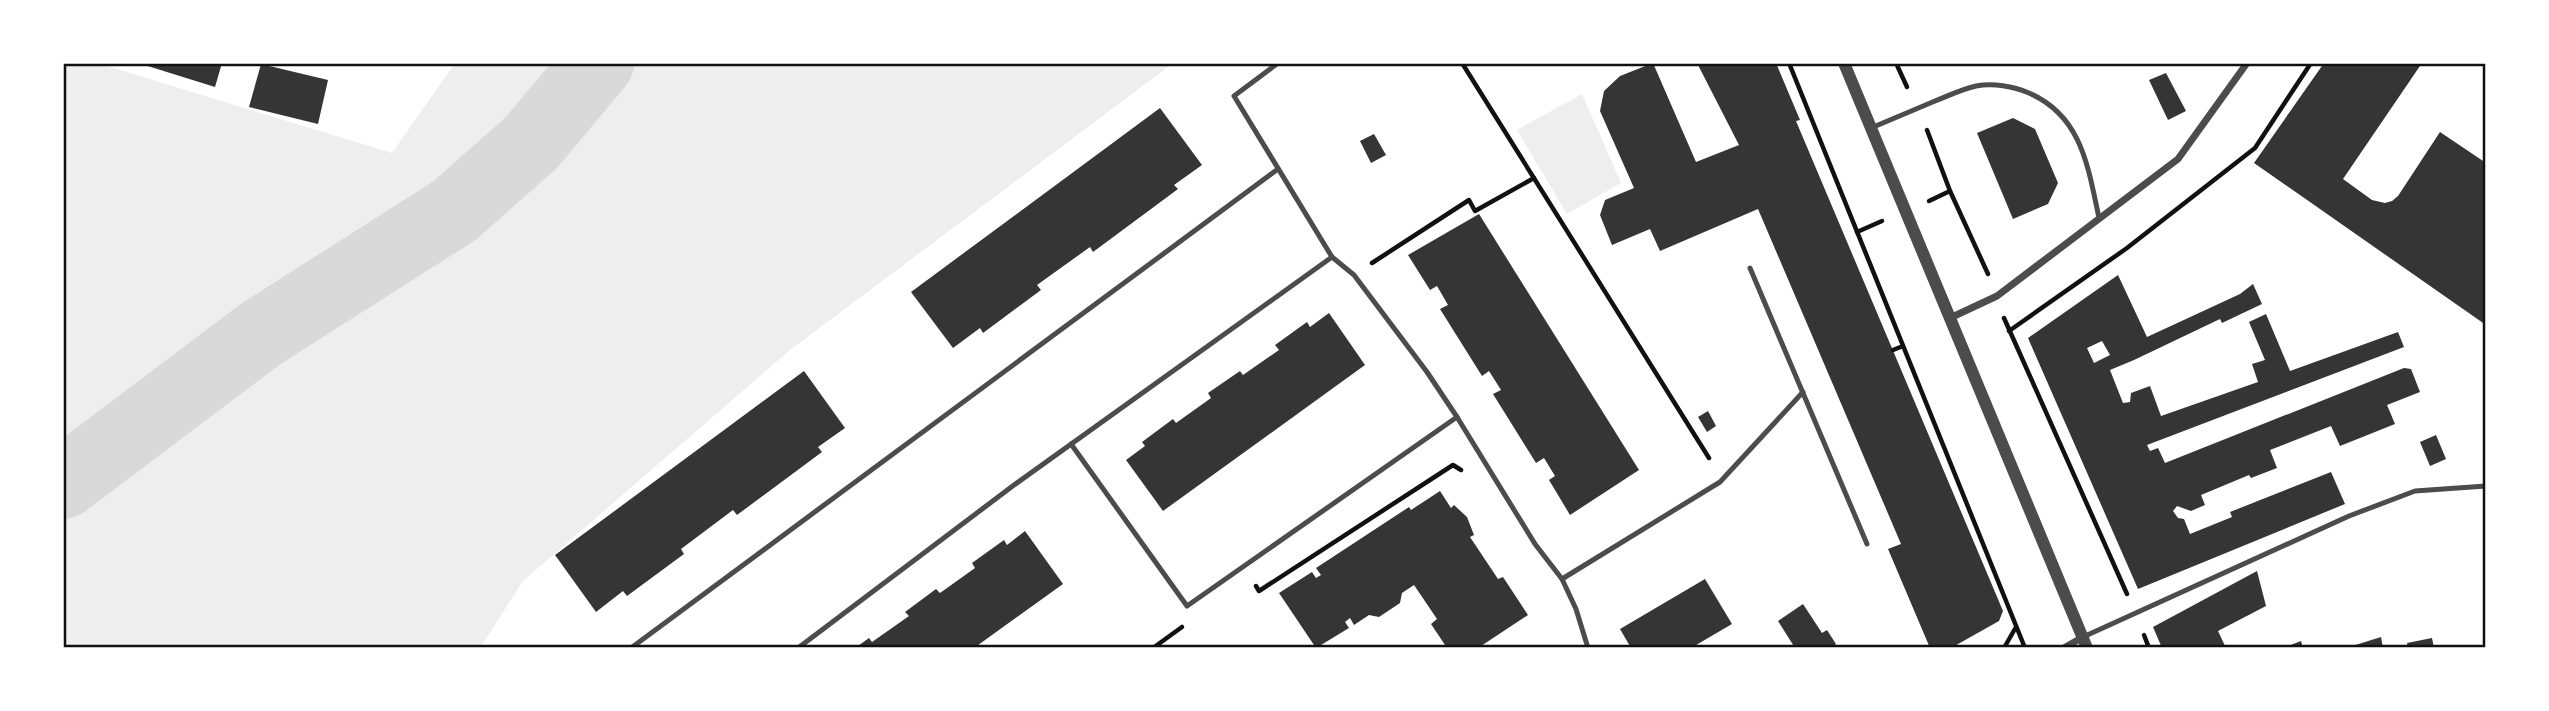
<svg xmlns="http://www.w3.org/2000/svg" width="2549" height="711" font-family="'Exo 2',sans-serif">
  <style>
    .green { fill: #eee }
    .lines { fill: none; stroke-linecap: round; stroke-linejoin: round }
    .river { stroke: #d9d9d9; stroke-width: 72 }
    .building { fill: #353535; fill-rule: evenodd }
    .path { stroke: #111; stroke-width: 4.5 }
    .service { stroke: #4c4c4c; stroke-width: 5 }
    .minor { stroke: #4c4c4c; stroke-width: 7 }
    .tertiary { stroke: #4c4c4c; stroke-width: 12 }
    .neatline { fill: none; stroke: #111; stroke-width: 2.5 }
  </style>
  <rect width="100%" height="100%" fill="#fff"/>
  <g class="green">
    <polygon points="63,63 97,63 392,153 455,63 1173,63 790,350 523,581 480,648 63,648"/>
    <polygon points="1582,94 1621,183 1567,214 1517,130"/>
  </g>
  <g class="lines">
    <polyline class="river" points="63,483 262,333 454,211 531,143 598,63"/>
  </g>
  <g class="building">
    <polygon points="138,63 222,63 215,87"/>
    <polygon points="1653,63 1696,162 1739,145 1697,63 1776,63 1800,120 1796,121 2003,611 1999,621 1951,648 1930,648 1888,549 1901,544 1758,209 1660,251 1650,229 1612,245 1600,215 1605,200 1634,188 1600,111 1604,91 1620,76"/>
    <polygon points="2324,63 2422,63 2343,179 2372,200 2385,203 2392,201 2398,196 2440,132 2486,163 2486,325 2254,163"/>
    <polygon points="261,64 328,80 318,124 249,107"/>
    <polygon points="2166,73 2186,111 2168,120 2149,80"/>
    <polygon points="1160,108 1202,165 1174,185 1178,189 1093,252 1090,247 1037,285 1041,290 983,333 980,328 953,348 911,292"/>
    <polygon points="2013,118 2035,129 2058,183 2048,204 2013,219 1977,133"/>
    <polygon points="1374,134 1386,155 1371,163 1360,141"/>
    <polygon points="1479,214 1639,470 1570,515 1549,480 1555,476 1544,458 1536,463 1493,394 1501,390 1489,371 1482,376 1440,309 1448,305 1437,286 1430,290 1408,255"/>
    <path d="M2118 275 2147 337 2240 294 2253 284 2262 304 2222 323 2220 319 2134 360 2110 370 2123 403 2130 402 2131 393 2150 386 2161 416 2258 382 2252 364 2265 360 2249 322 2266 314 2290 371 2398 332 2404 347 2147 445 2150 451 2158 448 2165 463 2404 368 2411 369 2420 392 2387 405 2395 424 2340 446 2331 426 2270 450 2277 468 2251 478 2249 475 2201 495 2205 505 2191 511 2177 506 2173 511 2178 518 2184 519 2190 534 2232 517 2230 512 2331 472 2345 504 2138 589 2028 338ZM2102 341 2110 355 2094 363 2087 348Z"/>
    <polygon points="1329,313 1365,365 1163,511 1126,460 1145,446 1142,442 1173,419 1176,423 1211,398 1208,393 1240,371 1243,375 1279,350 1275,345 1307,322 1310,327"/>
    <polygon points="804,371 845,428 818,447 822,452 737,515 733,510 681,549 684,554 627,596 623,591 596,612 555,555"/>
    <polygon points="1708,411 1716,426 1707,432 1698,417"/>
    <polygon points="2436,435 2446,459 2430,466 2420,442"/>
    <polygon points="1440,491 1451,508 1454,505 1467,517 1474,535 1470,537 1498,579 1503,577 1528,615 1478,648 1447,648 1431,624 1437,619 1414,585 1402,593 1400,603 1379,617 1369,615 1354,625 1350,618 1345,622 1349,628 1316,648 1279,593 1312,572 1316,578 1321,575 1316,568 1409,507 1411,510"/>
    <polygon points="1025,531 1063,584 974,648 855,648 869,638 872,642 909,616 905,612 936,589 940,593 975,568 972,563 1004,540 1007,545"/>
    <polygon points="2257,571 2266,606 2218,631 2226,648 2162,648 2153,627"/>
    <polygon points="1705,579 1732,624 1691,648 1631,648 1620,629"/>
    <polygon points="1803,604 1822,633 1827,630 1836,644 1831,648 1795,648 1778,621"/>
    <polygon points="2381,637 2383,648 2349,648 2349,647"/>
    <polygon points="2432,638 2434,648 2408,648 2407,643"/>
    <polygon points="2301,641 2303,648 2283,648"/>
  </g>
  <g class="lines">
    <g class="path">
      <polyline points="1462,63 1709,458"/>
      <polyline points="1789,63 2025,648"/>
      <polyline points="1896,63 1907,87"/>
      <polyline points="1927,130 1950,191 1988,274"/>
      <polyline points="1929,201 1950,191"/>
      <polyline points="1857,232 1882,221"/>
      <polyline points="1372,263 1469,200 1475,211 1534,178"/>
      <polyline points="2004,318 2127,594"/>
      <polyline points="2009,331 2127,248 2255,148 2311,63"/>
      <polyline points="1893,350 1903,346"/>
      <polyline points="1256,586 1259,591 1453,465 1461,470"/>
      <polyline points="2144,635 2149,648"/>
      <polyline points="1153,648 1182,627"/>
      <polyline points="2004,648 2016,627"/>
    </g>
    <g class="service">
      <polyline points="1278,63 1234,96 1332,257 1354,275 1427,372 1457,417 1535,544 1562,579 1576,609 1588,648"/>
      <path d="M1871 128C1892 119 1914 110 1935 101 1948 96 1962 89 1976 86 1993 83 2013 86 2029 93 2082 116 2088 167 2099 218"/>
      <polyline points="1750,268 1867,544"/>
      <polyline points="1071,444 1187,606 1457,417"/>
      <polyline points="1562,579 1720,482 1803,392"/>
      <polyline points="2083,637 2349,516 2415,491 2486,486"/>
      <polyline points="631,648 1278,169"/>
      <polyline points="798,648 1014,485 1332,257"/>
    </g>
    <g class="minor">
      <polyline points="1950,318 1997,296 2178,159 2247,63"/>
      <polyline points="2064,648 2083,637"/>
    </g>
    <polyline class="tertiary" points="1844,63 2087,648"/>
  </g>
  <rect width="2549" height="711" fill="none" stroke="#ffffff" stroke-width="130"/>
  <rect x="65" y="65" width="2419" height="581" class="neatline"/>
</svg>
